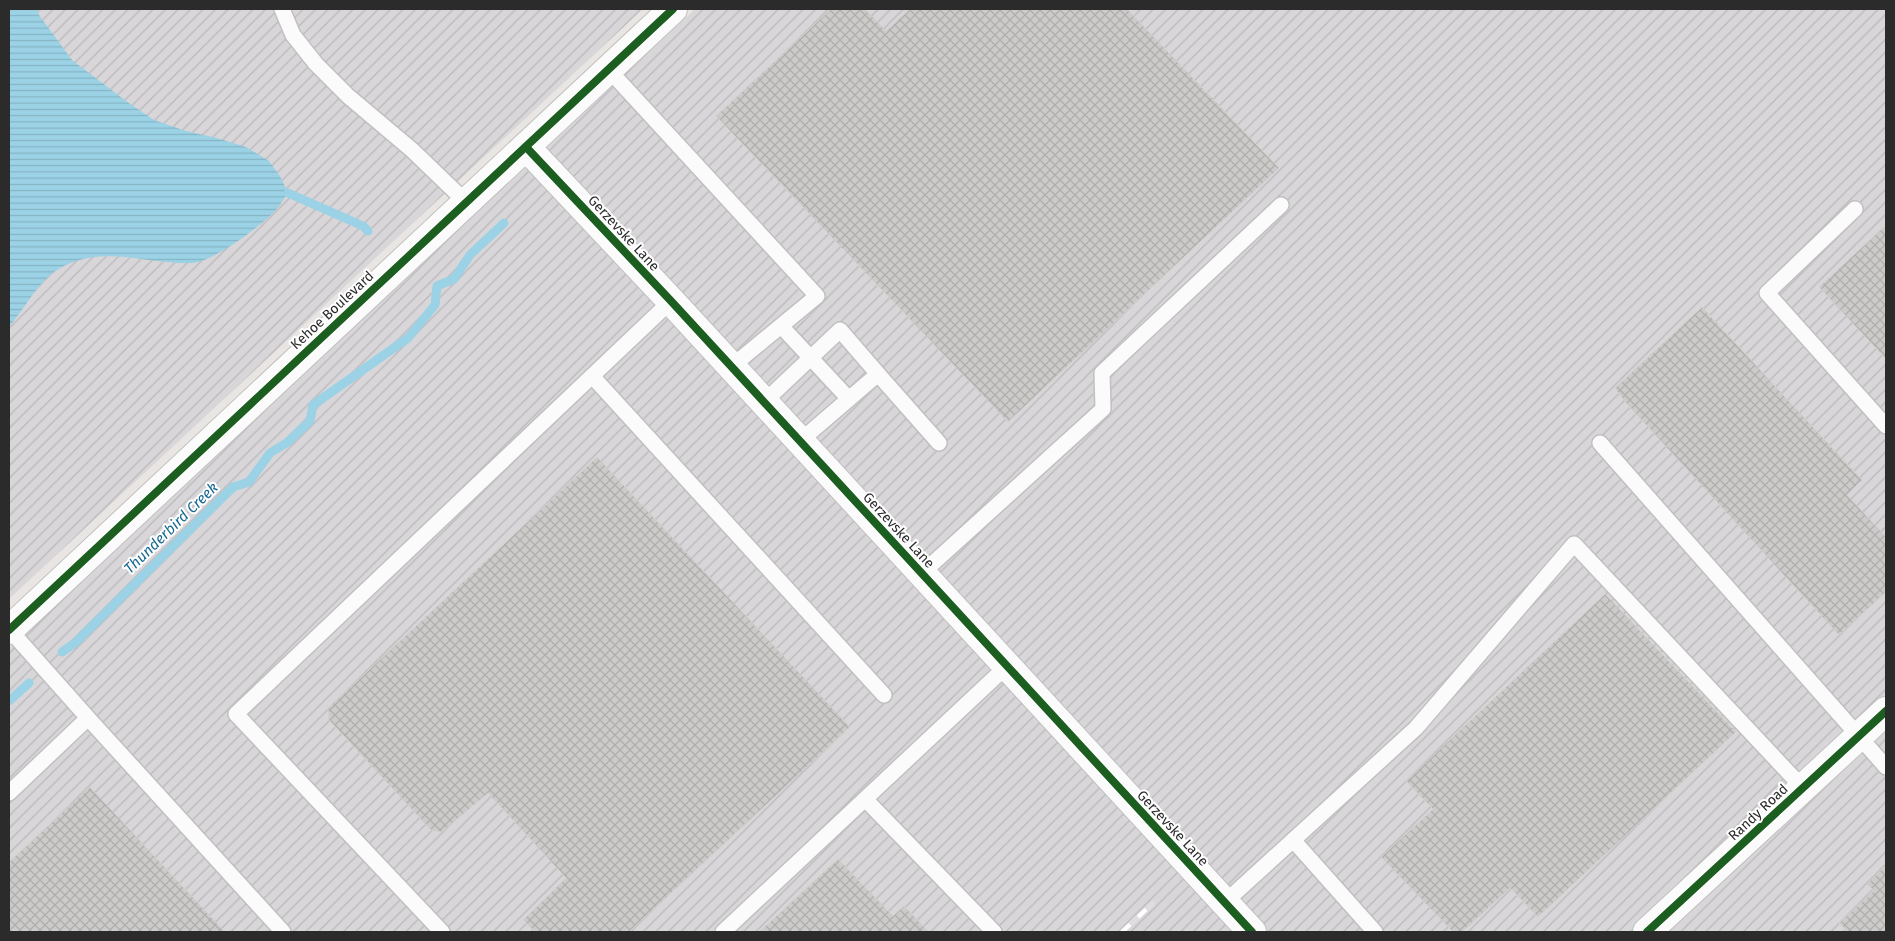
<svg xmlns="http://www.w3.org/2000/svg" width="1895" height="941" font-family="'Fira Sans',sans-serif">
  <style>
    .industrial { fill: url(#industrial-furrows) }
    .water { fill: url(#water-rules) }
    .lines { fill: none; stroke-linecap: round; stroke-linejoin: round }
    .stream { stroke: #9bd2e5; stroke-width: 9 }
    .building { fill: url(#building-cross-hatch); stroke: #d3d1ce }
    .lane-casing { stroke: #c1c0c0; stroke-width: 18 }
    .street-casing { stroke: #c1c0c0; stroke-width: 30 }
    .lane { stroke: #fcfbfb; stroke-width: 15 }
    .street { stroke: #fcfbfb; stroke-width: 28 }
    .rail-casing { stroke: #dedddf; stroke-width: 5.5 }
    .rail { stroke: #fff; stroke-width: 4; stroke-dasharray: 11; stroke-linecap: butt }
    .cycleway-casing { stroke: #fff; stroke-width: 11 }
    .cycleway { stroke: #1b5e20; stroke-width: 8 }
    .labels { text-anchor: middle; stroke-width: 4; stroke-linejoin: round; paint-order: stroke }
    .street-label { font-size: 14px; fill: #2b2b2b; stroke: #fff }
    .water-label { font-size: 15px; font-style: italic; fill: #186992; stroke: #fff }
  </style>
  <defs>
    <pattern id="industrial-furrows" width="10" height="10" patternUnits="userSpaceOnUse" patternTransform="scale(1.25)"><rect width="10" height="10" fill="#d9d6d9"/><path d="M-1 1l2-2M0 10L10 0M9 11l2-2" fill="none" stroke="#bab8ba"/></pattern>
    <pattern id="water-rules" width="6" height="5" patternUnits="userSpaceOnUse" patternTransform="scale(1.25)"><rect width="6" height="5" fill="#9bd2e5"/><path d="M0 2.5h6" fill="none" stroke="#86b4c5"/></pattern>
    <pattern id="building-cross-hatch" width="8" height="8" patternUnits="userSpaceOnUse" patternTransform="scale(1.25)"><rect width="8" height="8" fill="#cdcbc9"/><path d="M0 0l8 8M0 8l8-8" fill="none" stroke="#b0aead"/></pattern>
  </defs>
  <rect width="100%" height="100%" fill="#e8e5e2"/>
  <g class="industrial">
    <polygon points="9,9 643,9 9,599"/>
    <polygon points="695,9 1886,9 1886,932 9,932 9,648"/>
  </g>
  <path class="water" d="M9 9H37L39 15 72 60 126 101 154 120 186 131 217 138 246 147 269 161 280 176 288 193C283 199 280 206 275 211 260 227 213 262 192 263 148 265 107 245 64 266 39 278 27 306 9 327Z"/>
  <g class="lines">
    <g class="stream">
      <polyline points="288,193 363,226 368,231"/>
      <polyline points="62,652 75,643 233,487 249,482 270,453 288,442 310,421 313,405 408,338 435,305 437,286 454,279 470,255 504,223"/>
      <polyline points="9,701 29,683"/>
    </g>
  </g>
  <g class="building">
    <polygon points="831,9 865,9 886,31 910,9 1127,9 1279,168 1008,422 716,116"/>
    <polygon points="1886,225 1886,359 1819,287"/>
    <polygon points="1702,307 1862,480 1847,495 1886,537 1886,592 1839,635 1626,403 1615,388"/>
    <polygon points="597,457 850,727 629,932 535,932 523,920 566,878 488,793 442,832 431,830 329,720 328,708"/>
    <polygon points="1605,594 1736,732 1538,917 1510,888 1462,932 1453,932 1381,857 1433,809 1406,781"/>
    <polygon points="90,787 225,932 9,932 9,862"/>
    <polygon points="838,859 893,916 904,906 929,932 759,932"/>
    <polygon points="1884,867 1886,869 1886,932 1848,932 1839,923 1874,891 1867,884"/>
  </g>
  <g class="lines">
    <g class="lane-casing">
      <g id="lane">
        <polyline points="282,9 293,35 316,64 348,96 412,150 466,202"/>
        <polyline points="608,69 817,296 731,367"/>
        <polyline points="1855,209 1767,293 1886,426"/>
        <polyline points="781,326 849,399"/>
        <polyline points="592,376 884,695"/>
        <polyline points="764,402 840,330 878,374"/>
        <polyline points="800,441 878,374 939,443"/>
        <polyline points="1600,443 1886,767"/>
        <polyline points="921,574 1103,409 1102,373 1281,205"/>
        <polyline points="88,718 283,932"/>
        <polyline points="9,793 88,718 9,629"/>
        <polyline points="866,800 994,932"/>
        <polyline points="1293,840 1375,932"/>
        <polyline points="1224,903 1416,728 1574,544 1803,788"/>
        <polyline points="442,932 236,714 671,301"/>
        <polyline points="723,932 1007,666"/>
      </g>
    </g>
    <g class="street-casing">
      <g id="street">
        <polyline points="526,147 671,301 1252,932"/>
        <polyline points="9,630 673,9"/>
        <polyline points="1647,932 1886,711"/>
      </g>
    </g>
    <use href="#lane" class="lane"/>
    <use href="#street" class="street"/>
    <g class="rail-casing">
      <polyline id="rail" points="1122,932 1152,904"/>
    </g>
    <use href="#rail" class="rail"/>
    <g class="cycleway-casing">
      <g id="cycleway">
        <polyline points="526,147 671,301 1252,932"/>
        <polyline points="9,630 673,9"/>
        <polyline points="1647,932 1886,711"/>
      </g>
    </g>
    <use href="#cycleway" class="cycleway"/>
  </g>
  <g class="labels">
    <g class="street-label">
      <text transform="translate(624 233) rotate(47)" y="5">Gerzevske Lane</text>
      <text transform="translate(332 310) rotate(-43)" y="5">Kehoe Boulevard</text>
      <text transform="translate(899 530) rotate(47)" y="5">Gerzevske Lane</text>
      <text transform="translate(1758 812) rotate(-43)" y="5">Randy Road</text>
      <text transform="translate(1173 828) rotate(47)" y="5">Gerzevske Lane</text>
    </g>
    <g class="water-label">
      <text transform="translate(171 528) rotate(-44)" y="5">Thunderbird Creek</text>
    </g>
  </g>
  <rect width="1895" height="941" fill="none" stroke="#2b2b2b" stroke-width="20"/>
</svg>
